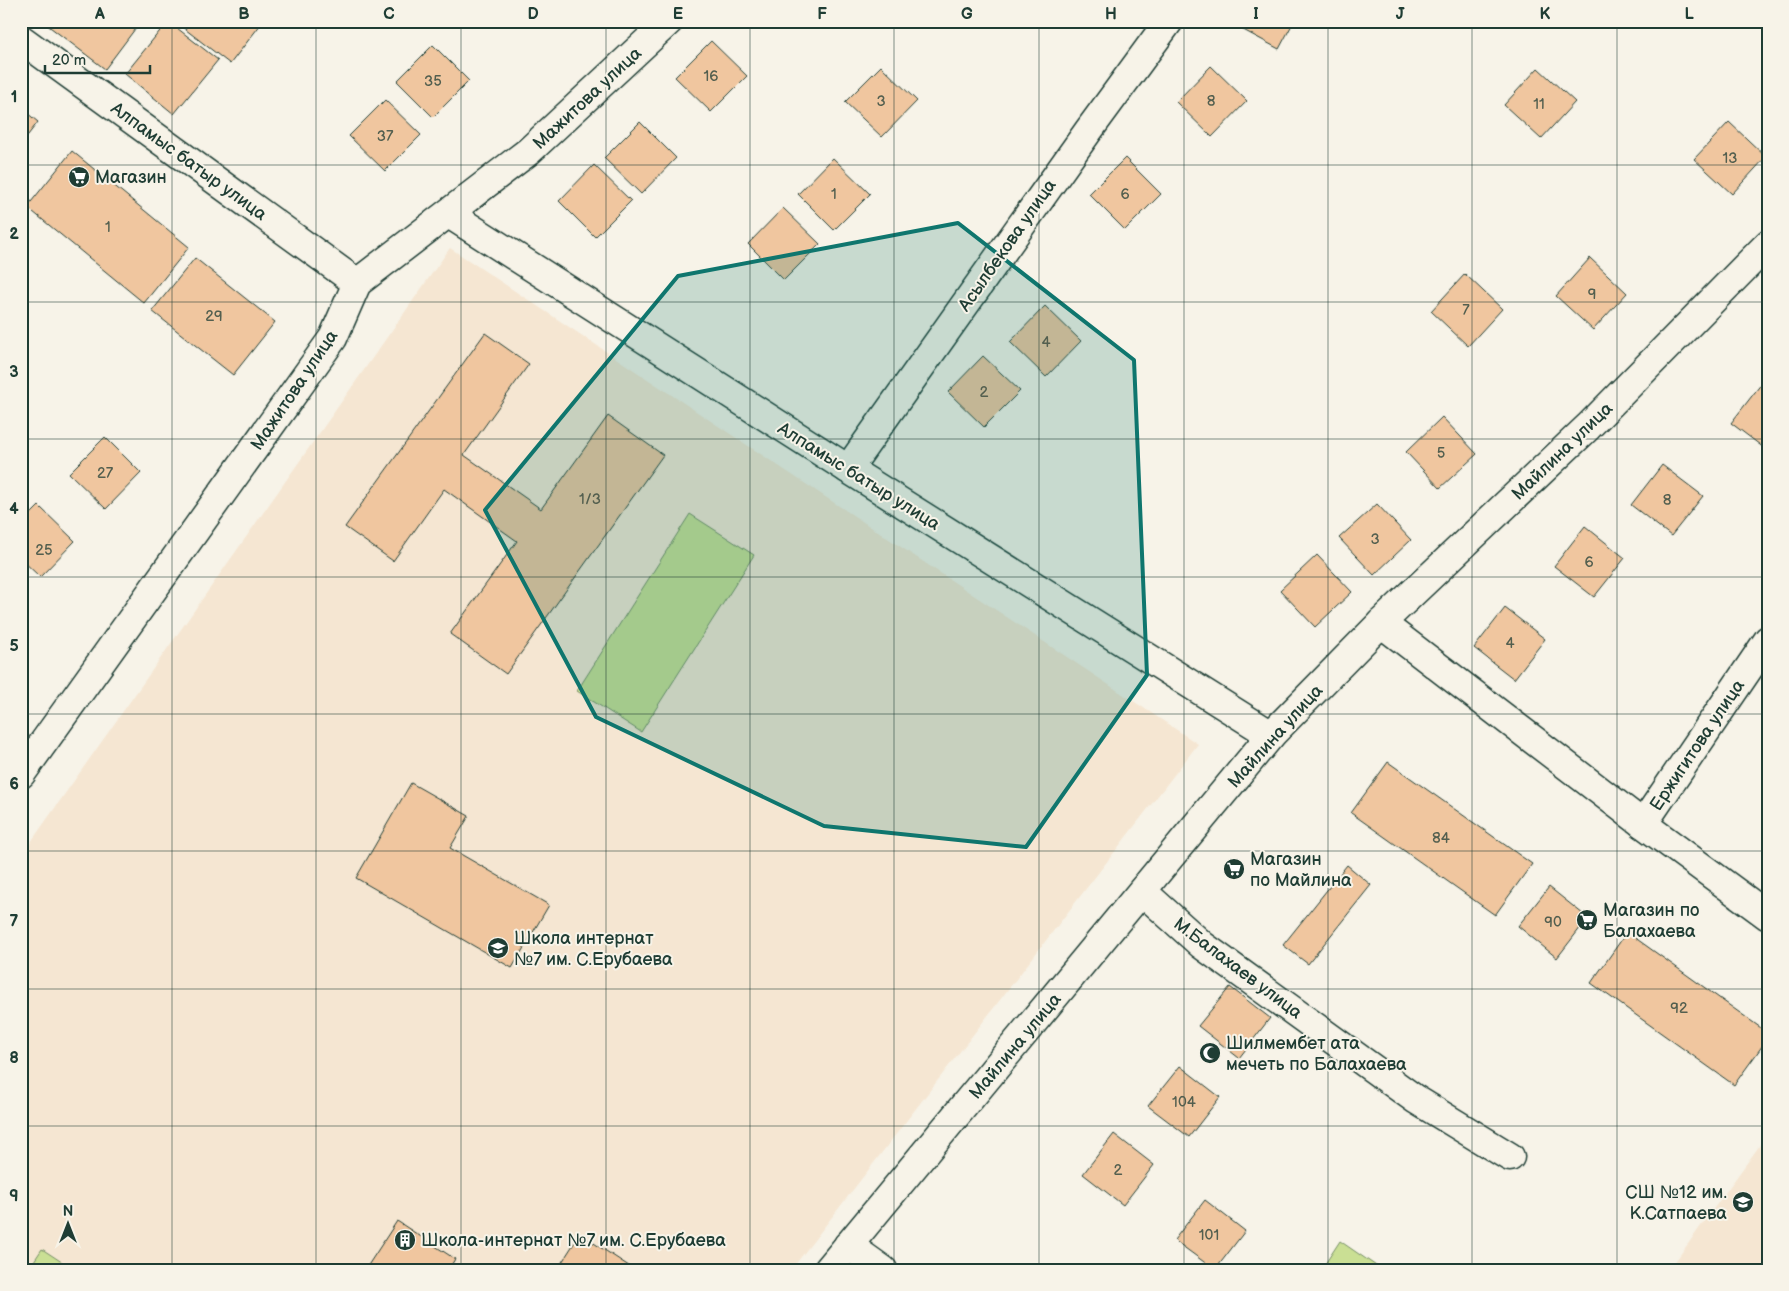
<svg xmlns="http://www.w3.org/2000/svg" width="1789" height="1291" font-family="'Balsamiq Sans',sans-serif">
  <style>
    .built { fill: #f5e6d2 }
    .green { fill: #cadf94; stroke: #748e64 }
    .building { fill: #f0c69f; stroke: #1f3d34 }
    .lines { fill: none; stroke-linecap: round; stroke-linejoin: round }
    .minor-casing { stroke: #1f3d34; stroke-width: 31 }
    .minor { stroke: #f7f3e8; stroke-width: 28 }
    .marked { fill: #0f766e; fill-opacity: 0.2; stroke: #0f766e; stroke-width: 4; stroke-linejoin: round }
    .grid { fill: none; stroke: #1f3d34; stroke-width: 1; stroke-opacity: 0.55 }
    .labels { text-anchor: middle; stroke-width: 4; stroke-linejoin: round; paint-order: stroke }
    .number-label { font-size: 15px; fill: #535f4f }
    .street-label { font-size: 18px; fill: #1f3d34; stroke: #f7f3e8 }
    .poi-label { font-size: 18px; fill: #1f3d34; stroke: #f7f3e8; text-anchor: start }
    .neatline { fill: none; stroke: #1f3d34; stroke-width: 2 }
    .grid-label { font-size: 16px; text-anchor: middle; font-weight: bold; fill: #1f3d34 }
  </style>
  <rect width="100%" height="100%" fill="#f7f3e8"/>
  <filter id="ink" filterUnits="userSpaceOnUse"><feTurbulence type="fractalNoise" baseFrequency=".02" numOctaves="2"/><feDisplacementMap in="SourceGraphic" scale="10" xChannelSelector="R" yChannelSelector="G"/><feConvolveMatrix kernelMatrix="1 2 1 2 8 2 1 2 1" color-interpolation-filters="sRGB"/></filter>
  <g filter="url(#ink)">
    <g class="built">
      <polygon points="450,248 1198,744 791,1270 21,1270 21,856"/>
      <polygon points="1768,1134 1768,1270 1669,1270"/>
    </g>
    <g class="green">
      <polygon points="690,514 754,555 641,732 577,691"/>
      <polygon points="1340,1241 1382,1270 1321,1270"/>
      <polygon points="42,1249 74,1270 28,1270"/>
    </g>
    <g class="building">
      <polygon points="42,21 141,21 105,69"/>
      <polygon points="168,21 218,60 174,114 125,74"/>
      <polygon points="185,21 257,21 261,24 230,64 181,26"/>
      <polygon points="1236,21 1294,21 1279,49 1234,25"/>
      <polygon points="711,41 747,76 711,112 675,77"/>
      <polygon points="433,45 469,81 433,117 397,81"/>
      <polygon points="881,66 917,101 882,137 845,102"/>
      <polygon points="1211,66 1247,101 1212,137 1176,102"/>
      <polygon points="1538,68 1575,102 1541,139 1504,105"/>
      <polygon points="385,100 421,135 385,171 349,136"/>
      <polygon points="21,108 38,122 21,144"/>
      <polygon points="640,122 676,158 641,194 604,158"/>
      <polygon points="1729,122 1766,157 1732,194 1694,159"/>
      <polygon points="72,151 189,247 144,303 27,207"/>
      <polygon points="833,158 870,194 834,230 798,194"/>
      <polygon points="1125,158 1161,194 1125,230 1089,194"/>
      <polygon points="594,165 631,201 595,237 559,201"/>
      <polygon points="783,208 820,244 784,280 748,244"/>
      <polygon points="195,258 275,322 233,375 152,311"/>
      <polygon points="1590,258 1627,293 1593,330 1556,296"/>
      <polygon points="1465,274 1502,309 1468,346 1431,311"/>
      <polygon points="1045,306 1081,341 1046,377 1010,342"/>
      <polygon points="485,333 529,364 464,455 541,509 608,416 663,455 506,674 450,634 517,541 444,489 393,561 345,527"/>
      <polygon points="983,356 1020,391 984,427 948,392"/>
      <polygon points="1762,383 1768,387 1768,451 1731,423"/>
      <polygon points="1442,417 1477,454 1440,488 1406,452"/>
      <polygon points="105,437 141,473 106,509 69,473"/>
      <polygon points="1662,465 1703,496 1671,536 1631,505"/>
      <polygon points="1377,504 1411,540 1374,575 1339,538"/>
      <polygon points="39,506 75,541 40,577 21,559 21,524"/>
      <polygon points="1585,526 1625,558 1594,597 1554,566"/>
      <polygon points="1317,555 1352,592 1315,627 1280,590"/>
      <polygon points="1505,608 1545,639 1514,679 1474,648"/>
      <polygon points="1388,762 1532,864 1495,915 1351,813"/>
      <polygon points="411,783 469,816 450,848 549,905 512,968 356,878"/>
      <polygon points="1347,865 1371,885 1308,964 1283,945"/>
      <polygon points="1549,887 1588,918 1557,958 1518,926"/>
      <polygon points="1627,932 1768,1033 1768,1038 1734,1085 1591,983"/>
      <polygon points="1230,987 1270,1018 1239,1058 1198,1026"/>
      <polygon points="1180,1066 1220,1097 1189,1137 1148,1106"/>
      <polygon points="1114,1134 1154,1165 1123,1205 1083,1174"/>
      <polygon points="1205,1200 1245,1231 1215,1270 1174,1240"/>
      <polygon points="397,1221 455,1259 448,1270 365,1270"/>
      <polygon points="580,1234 635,1270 557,1270"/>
    </g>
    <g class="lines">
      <g class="minor-casing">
        <g id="minor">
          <polyline points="21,39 357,283"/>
          <polyline points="449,214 848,469 1271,735"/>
          <polyline points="848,469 1089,130 1169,21"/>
          <polyline points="1381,623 1643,824 1768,916"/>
          <polyline points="21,774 333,338 357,283 529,151 669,21"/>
          <polyline points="1643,824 1768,640"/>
          <polyline points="1142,891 1202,945 1415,1099 1510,1157"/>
          <polyline points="848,1245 883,1270"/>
          <polyline points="828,1270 1271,735 1381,623 1588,427 1768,244"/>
        </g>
      </g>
      <use href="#minor" class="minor"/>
    </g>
  </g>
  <path class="marked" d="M958 223 1134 360 1147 675 1026 847 824 826 596 717 485 510 678 276Z"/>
  <path class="grid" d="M172 21V1270M316 21V1270M461 21V1270M606 21V1270M750 21V1270M894 21V1270M1039 21V1270M1184 21V1270M1328 21V1270M1472 21V1270M1617 21V1270M21 165H1768M21 302H1768M21 439H1768M21 577H1768M21 714H1768M21 851H1768M21 989H1768M21 1126H1768"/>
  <defs>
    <g id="supermarket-disc" transform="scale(1.125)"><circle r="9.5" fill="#1f3d34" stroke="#f7f3e8"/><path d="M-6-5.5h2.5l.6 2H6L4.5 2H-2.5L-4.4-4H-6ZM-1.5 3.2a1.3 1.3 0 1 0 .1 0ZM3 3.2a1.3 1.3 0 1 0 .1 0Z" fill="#fff"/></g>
    <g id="school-disc" transform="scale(1.125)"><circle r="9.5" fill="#1f3d34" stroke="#f7f3e8"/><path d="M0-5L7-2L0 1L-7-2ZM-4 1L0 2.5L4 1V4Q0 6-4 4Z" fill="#fff"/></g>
    <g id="mosque-disc" transform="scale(1.125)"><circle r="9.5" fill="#1f3d34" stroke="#f7f3e8"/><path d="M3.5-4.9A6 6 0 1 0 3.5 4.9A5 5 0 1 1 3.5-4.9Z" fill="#fff"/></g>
    <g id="building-disc" transform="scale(1.125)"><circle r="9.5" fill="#1f3d34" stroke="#f7f3e8"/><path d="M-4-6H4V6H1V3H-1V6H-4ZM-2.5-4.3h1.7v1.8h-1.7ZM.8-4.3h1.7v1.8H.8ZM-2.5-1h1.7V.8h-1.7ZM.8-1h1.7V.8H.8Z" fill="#fff"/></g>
  </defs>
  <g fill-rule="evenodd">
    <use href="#supermarket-disc" x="79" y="177"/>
    <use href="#supermarket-disc" x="1234" y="869"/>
    <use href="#supermarket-disc" x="1587" y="920"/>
    <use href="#school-disc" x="498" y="948"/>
    <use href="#mosque-disc" x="1210" y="1053"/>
    <use href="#school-disc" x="1743" y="1202"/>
    <use href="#building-disc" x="405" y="1240"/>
  </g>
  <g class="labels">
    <g class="number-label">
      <text x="711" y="81">16</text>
      <text x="433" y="86">35</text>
      <text x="881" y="106">3</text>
      <text x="1211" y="106">8</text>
      <text x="1539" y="109">11</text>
      <text x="385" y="141">37</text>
      <text x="1730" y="163">13</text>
      <text x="834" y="199">1</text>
      <text x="1125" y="199">6</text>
      <text x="108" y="232">1</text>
      <text x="1592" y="299">9</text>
      <text x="1466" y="315">7</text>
      <text x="214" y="321">29</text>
      <text x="1046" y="347">4</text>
      <text x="984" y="397">2</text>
      <text x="1441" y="458">5</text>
      <text x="105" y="478">27</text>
      <text x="590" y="504">1/3</text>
      <text x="1667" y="505">8</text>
      <text x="1375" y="544">3</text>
      <text x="44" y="555">25</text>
      <text x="1589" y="567">6</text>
      <text x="1510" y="648">4</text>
      <text x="1441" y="843">84</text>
      <text x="1553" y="927">90</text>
      <text x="1679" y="1013">92</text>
      <text x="1184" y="1107">104</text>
      <text x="1118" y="1175">2</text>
      <text x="1209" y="1240">101</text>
    </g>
    <g class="street-label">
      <text transform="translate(587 98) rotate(-43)" y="6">Мажитова улица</text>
      <text transform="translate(189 161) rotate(36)" y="6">Алпамыс батыр улица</text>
      <text transform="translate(1007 245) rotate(-55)" y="6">Асылбекова улица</text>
      <text transform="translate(294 390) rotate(-56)" y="6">Мажитова улица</text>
      <text transform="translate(1562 451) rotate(-44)" y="6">Майлина улица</text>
      <text transform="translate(859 476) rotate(32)" y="6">Алпамыс батыр улица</text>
      <text transform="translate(1275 736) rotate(-48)" y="6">Майлина улица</text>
      <text transform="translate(1697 745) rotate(-56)" y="6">Ержигитова улица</text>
      <text transform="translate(1238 968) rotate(37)" y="6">М.Балахаев улица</text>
      <text transform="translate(1015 1046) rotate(-50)" y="6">Майлина улица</text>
    </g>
    <g class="poi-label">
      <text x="95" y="183">Магазин</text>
      <text x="1250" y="865">Магазин<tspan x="1250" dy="21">по Майлина</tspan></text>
      <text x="1603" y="916">Магазин по<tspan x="1603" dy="21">Балахаева</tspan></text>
      <text x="514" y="944">Школа интернат<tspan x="514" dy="21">№7 им. С.Ерубаева</tspan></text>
      <text x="1226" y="1049">Шилмембет ата<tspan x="1226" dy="21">мечеть по Балахаева</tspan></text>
      <text x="1727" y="1198" text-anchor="end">СШ №12 им.<tspan x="1727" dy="21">К.Сатпаева</tspan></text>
      <text x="421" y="1246">Школа-интернат №7 им. С.Ерубаева</text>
    </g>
  </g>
  <rect width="1789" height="1291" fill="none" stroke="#f7f3e8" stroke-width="55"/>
  <g transform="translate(68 1224)" stroke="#f7f3e8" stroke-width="4" paint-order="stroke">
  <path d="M0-4L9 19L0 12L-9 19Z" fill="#1f3d34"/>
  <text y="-8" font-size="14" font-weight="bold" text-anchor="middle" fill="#1f3d34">N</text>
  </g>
  <path d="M45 65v8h105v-8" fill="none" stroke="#1f3d34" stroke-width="2.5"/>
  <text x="52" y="65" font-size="15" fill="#1f3d34" stroke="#f7f3e8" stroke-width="4" paint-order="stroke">20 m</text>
  <rect x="28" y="28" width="1734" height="1236" class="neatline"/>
  <g class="grid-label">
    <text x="100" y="19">A</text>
    <text x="244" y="19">B</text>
    <text x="389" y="19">C</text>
    <text x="533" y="19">D</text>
    <text x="678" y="19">E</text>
    <text x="822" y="19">F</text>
    <text x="967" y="19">G</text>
    <text x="1111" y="19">H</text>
    <text x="1256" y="19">I</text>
    <text x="1400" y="19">J</text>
    <text x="1545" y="19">K</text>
    <text x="1689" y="19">L</text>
    <text x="14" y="102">1</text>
    <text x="14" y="239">2</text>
    <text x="14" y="377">3</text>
    <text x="14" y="514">4</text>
    <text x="14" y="651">5</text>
    <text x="14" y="789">6</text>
    <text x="14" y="926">7</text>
    <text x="14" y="1063">8</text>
    <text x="14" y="1201">9</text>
  </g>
</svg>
